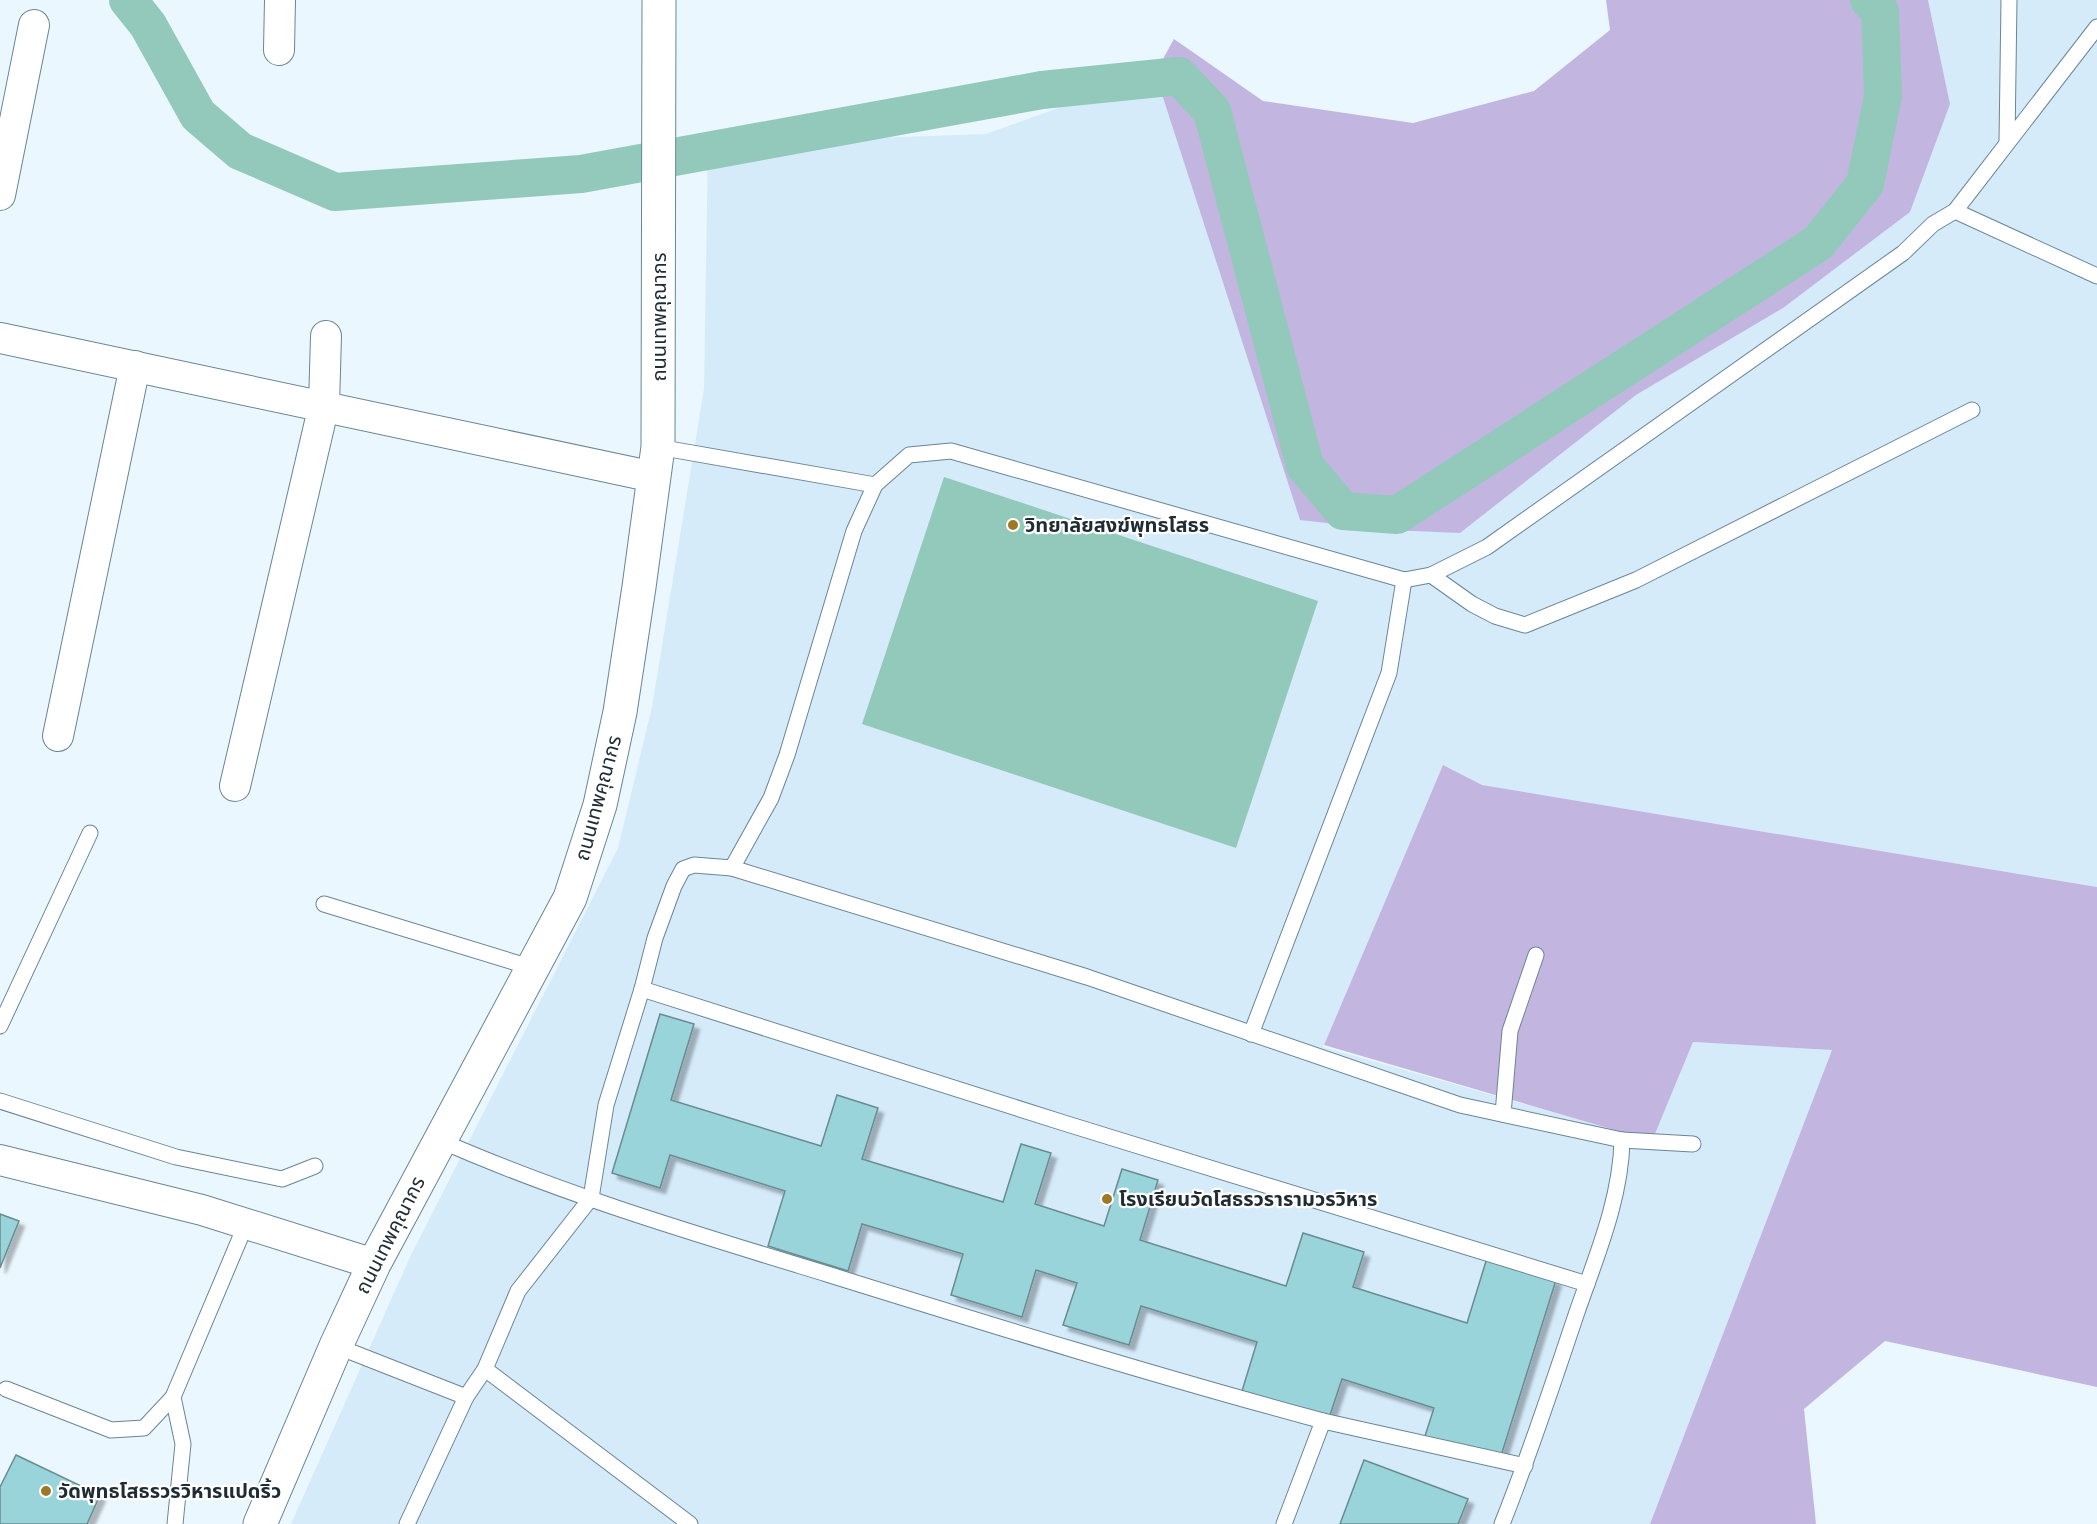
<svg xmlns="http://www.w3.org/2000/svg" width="2097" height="1524" font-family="'Public Sans','Noto Sans Thai',sans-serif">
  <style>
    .built { fill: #d5ebfa }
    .forest { fill: #c2b6e0 }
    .water { fill: #93c9ba }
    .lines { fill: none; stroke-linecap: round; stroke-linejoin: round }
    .canal { stroke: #93c9ba; stroke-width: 38 }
    .building { fill: #9ad4db; stroke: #688c91; stroke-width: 1.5; filter: url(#shadow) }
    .service-casing { stroke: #698596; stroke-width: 17 }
    .minor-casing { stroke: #698596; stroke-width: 32 }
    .secondary-casing { stroke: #698596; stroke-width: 35 }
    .service { stroke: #fff; stroke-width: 15 }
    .minor { stroke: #fff; stroke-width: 30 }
    .secondary { stroke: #fff; stroke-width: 33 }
    .poi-dot { fill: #9d7925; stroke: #fff; stroke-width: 2 }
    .labels { text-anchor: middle; stroke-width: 4.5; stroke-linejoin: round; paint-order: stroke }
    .street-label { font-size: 20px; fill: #202c33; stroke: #fff }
    .poi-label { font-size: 20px; font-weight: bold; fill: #202c33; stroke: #fff; text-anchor: start }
  </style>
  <defs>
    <filter id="shadow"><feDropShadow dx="5.5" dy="5.5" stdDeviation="1.5" flood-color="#0004"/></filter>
  </defs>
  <rect width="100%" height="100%" fill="#ebf7fe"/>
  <polygon class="built" points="1928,0 2097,0 2097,887 1481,785 1443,765 1323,1047 1652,1140 1693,1042 1832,1050 1650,1524 291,1524 410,1257 618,848 652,707 704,389 708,144 986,134 1155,73 1300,520 1636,395 1783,308 1950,104"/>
  <g class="forest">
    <polygon points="1606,0 1928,0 1950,104 1910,212 1783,308 1636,395 1460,533 1389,530 1300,520 1155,73 1174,39 1263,101 1413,123 1534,91 1610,30"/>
    <polygon points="1443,765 1482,785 2097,887 2097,1387 1885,1341 1804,1409 1816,1524 1650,1524 1832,1050 1693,1042 1652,1141 1324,1045"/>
  </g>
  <polygon class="water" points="944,477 1318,601 1236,848 862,724"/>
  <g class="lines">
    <polyline class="canal" points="128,0 148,25 198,115 240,151 335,192 581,174 1042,90 1179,76 1212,111 1305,466 1343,511 1397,515 1818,243 1865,184 1883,96 1880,12 1869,0"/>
  </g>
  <g class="building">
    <polygon points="660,1014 694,1024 671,1100 821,1146 837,1095 878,1108 862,1159 1003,1202 1021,1144 1051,1153 1035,1204 1104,1226 1122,1169 1158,1180 1140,1240 1286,1286 1303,1233 1364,1252 1353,1287 1467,1323 1487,1258 1556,1280 1500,1459 1425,1436 1434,1408 1342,1379 1329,1418 1242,1391 1257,1342 1141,1306 1129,1345 1063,1325 1077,1283 1036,1270 1022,1317 951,1295 963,1254 862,1224 848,1271 768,1246 785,1191 670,1155 660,1188 612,1173"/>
    <polygon points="0,1214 19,1221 0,1268"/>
    <polygon points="16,1455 100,1495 87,1524 0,1524 0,1487"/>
    <polygon points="1364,1460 1468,1499 1458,1524 1340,1524"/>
  </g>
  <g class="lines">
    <g class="service-casing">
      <g id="service">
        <polyline points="2007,142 2009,0"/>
        <polyline points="1955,211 2097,276"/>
        <polyline points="658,447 875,485"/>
        <polyline points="1431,575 1472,604 1495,616 1525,625 1636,580 1972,410"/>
        <path d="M732 868 1087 977 1460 1105 1622 1140C1621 1199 1596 1257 1577 1312 1553 1383 1530 1454 1502 1524"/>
        <polyline points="324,904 533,968"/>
        <polyline points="642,989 1064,1123 1587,1284"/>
        <polyline points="0,1026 90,833"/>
        <polyline points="1251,1034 1389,673 1404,580"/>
        <polyline points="0,1101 176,1157 282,1179 315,1166"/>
        <polyline points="1503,1114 1510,1031 1536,955"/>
        <path d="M439 1140C564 1195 696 1234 827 1274 991 1325 1156 1376 1323 1421L1284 1524"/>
        <polyline points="1622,1140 1693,1144"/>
        <polyline points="336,1346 466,1397 485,1369 518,1291 591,1198 606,1105 642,989 655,938 674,886 683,869 694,865 732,868 771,798 787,755 854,531 875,485 909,455 951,451 1404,580 1431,575 1487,547 1903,253 1933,224 1955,211 2097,27"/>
        <polyline points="485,1369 690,1524"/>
        <polyline points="6,1389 111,1430 144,1428 173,1397 246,1224"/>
        <polyline points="173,1397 183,1444 175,1524"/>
        <polyline points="1323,1421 1525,1466"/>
        <polyline points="407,1524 466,1397"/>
      </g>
    </g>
    <g class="minor-casing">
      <g id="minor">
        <polyline points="279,50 280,0"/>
        <polyline points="0,195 34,25"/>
        <polyline points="0,338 654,477"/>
        <polyline points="58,736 135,366"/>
        <polyline points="235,786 324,405 326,336"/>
        <polyline points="0,1160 202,1210 374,1264"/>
      </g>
    </g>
    <g class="secondary-casing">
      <polyline id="secondary" points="260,1524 336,1346 374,1264 570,898 600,805 620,712 639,587 658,447 659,0"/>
    </g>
    <use href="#service" class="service"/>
    <use href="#minor" class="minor"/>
    <use href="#secondary" class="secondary"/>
  </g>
  <g class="poi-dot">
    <circle cx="1013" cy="525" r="6"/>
    <circle cx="1107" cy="1199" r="6"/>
    <circle cx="46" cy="1491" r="6"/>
  </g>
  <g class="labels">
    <g class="street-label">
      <text transform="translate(659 317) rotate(-90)" y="7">ถนนเทพคุณากร</text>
      <text transform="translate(598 798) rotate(-75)" y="7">ถนนเทพคุณากร</text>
      <text transform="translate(390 1235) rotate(-63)" y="7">ถนนเทพคุณากร</text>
    </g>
    <g class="poi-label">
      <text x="1025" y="532">วิทยาลัยสงฆ์พุทธโสธร</text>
      <text x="1119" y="1206">โรงเรียนวัดโสธรวรารามวรวิหาร</text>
      <text x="58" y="1498">วัดพุทธโสธรวรวิหารแปดริ้ว</text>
    </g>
  </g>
</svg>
